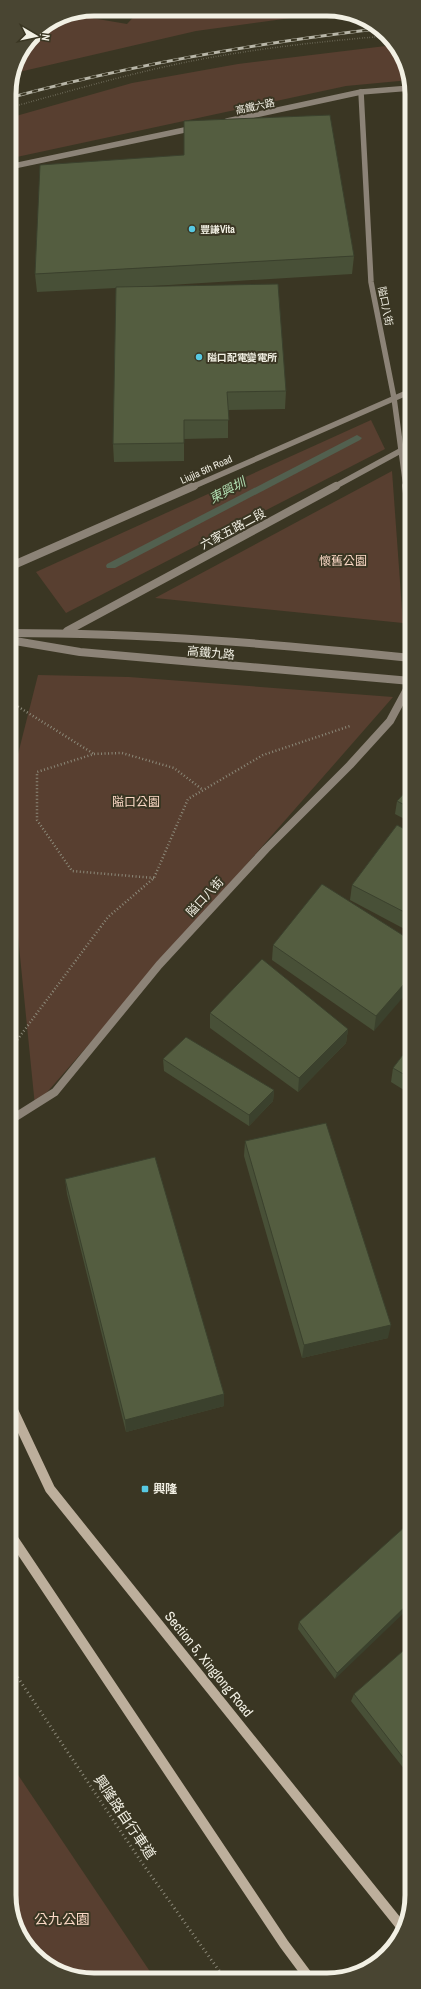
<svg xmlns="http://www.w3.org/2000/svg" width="421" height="1989" font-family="'Archivo Narrow','Noto Sans TC',sans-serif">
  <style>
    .green { fill: #583f30 }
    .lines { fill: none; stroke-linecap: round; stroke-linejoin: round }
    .stream { fill: #52604f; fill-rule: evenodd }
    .path-far2 { stroke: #8c8979; stroke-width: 1.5; stroke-dasharray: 0.5 2; stroke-linecap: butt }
    .path-far1 { stroke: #8c8979; stroke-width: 2.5; stroke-dasharray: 1 2.5; stroke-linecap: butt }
    .path { stroke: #8c8979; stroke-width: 3; stroke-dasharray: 1 3.5; stroke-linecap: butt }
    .street-far1 { stroke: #8c8377; stroke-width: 5.5 }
    .street { stroke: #8c8377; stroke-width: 8 }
    .secondary { stroke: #bdaf9c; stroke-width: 10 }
    .rail-casing { stroke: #b8b6a8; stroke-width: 3 }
    .rail { stroke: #3a3623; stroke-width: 2; stroke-dasharray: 6; stroke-linecap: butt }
    .wall { fill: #485037 }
    .shaded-wall { fill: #3b412d }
    .building { fill: #545d40; stroke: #3b412d }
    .poi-dot { fill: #57c9e2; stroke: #3a3623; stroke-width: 1.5 }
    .labels { text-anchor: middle; stroke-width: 4; stroke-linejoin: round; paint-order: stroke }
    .far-street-label { font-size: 10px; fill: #f2f0e4; stroke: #3a3623 }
    .far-poi-label { font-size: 10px; font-weight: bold; fill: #f2f0e4; stroke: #3a3623; text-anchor: start }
    .street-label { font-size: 12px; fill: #f2f0e4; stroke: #3a3623 }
    .park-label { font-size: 12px; fill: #fbd9c6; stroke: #3a3623 }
    .poi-label { font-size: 12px; font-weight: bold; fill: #f2f0e4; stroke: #3a3623; text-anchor: start }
    .water-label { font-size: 13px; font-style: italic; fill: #b0dcb0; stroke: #3a3623 }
    .near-street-label { font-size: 14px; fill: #f2f0e4; stroke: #3a3623 }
    .near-park-label { font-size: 14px; fill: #fbd9c6; stroke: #3a3623 }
    .rim { fill: none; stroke: #f2f0e4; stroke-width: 5 }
  </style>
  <rect width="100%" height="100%" fill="#3a3623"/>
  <g class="green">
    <path d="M141 9 344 11 349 14 306 16 196 31 19 72C20 65 20 56 23 50 30 34 51 18 68 14L127 24Z"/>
    <polygon points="394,45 410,80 346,86 12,158 9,118 132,83 238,64"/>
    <polygon points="371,420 385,449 66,613 36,572"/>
    <polygon points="392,471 403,623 155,598"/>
    <polygon points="38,675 129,677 393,697 35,1106 9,846 9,818 15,766"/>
    <polygon points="10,1763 155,1979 77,1978 30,1951 10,1906"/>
  </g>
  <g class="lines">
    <polygon class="stream" points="357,435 362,438 360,440 115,568 107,568 106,566 107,564"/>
    <path class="path-far2" d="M12 107C73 90 135 72 197 60 260 48 324 41 387 36"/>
    <g class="path-far1">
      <polyline points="9,701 94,754"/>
      <polyline points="154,878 72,871 37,820 37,772 94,754 122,753 174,768 203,790"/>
      <polyline points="9,1051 108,917 154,878 188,799 263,755 350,726"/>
    </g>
    <polyline class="path" points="10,1666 140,1860 225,1979"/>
    <g class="street-far1">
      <polyline points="361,92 371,282 394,398 406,487"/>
      <polyline points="227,121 361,92 411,88"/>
      <polyline points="9,167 194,128"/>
      <polyline points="192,487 411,391"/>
      <polyline points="334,487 402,450 411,447"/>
    </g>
    <g class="street">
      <polyline points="406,486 411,522"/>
      <polyline points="9,567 194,486"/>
      <polyline points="67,631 336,486"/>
      <path d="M9 633C144 633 277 644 411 658"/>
      <polyline points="9,640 80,652 411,681"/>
      <polyline points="9,1121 55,1092 159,965 266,849 350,765 390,721 411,682"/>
    </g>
    <g class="secondary">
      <polyline points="10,1404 50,1489 404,1930"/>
      <polyline points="10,1534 284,1944 310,1979"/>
    </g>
    <g class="rail-casing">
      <path id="rail" d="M9 98C130 65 252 44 376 29"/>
    </g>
    <use href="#rail" class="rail"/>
  </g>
  <g class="wall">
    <polygon points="354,256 352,274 136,287 286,391 285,409 228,410 228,438 184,439 184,461 114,462 113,444 116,288 37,292 35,274"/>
    <polygon points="412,785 412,823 395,814 397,801"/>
    <polygon points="412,833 412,933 350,900 352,885"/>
    <polygon points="412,941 374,1031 272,960 273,945"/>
    <polygon points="210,1013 348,1029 346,1043 298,1092 210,1028"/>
    <polygon points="412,1043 412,1095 391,1082 393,1068"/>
    <polygon points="163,1059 274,1090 273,1101 249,1126 164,1071"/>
    <polygon points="245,1141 388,1338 302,1358 244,1156"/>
    <polygon points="65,1179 224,1394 224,1406 126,1432 67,1194"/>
    <polygon points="408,1524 335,1679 298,1629 299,1622"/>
    <polygon points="412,1643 412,1779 351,1701 354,1694"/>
  </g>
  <g class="shaded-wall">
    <polygon points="412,975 412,987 374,1031 376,1016"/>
    <polygon points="348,1029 346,1043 298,1092 299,1078"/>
    <polygon points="274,1090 273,1101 249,1126 249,1115"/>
    <polygon points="391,1325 388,1338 302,1358 304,1345"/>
    <polygon points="224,1394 224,1406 126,1432 125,1420"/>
    <polygon points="412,1600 412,1605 335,1679 337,1673"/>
  </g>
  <g class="building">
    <polygon points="330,115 354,256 35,274 40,165 184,155 184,121"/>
    <polygon points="278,284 286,391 227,392 229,420 184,420 184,443 113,444 116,287"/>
    <polygon points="412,785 412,809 397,801"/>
    <polygon points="397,825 412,833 412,916 352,885"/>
    <polygon points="322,884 412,941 412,975 376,1016 273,945"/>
    <polygon points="262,959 348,1029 299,1078 210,1013"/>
    <polygon points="186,1037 274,1090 249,1115 163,1059"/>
    <polygon points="412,1043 412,1079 393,1068"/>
    <polygon points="326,1123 391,1325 304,1345 245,1141"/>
    <polygon points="155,1157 224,1394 125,1420 65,1179"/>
    <polygon points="408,1524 412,1530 412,1600 337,1673 299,1622"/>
    <polygon points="412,1643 412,1769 354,1694"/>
  </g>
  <g class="poi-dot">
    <circle cx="192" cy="229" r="4"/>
    <circle cx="199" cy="357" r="4"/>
    <rect x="141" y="1485" width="8" height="8" rx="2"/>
  </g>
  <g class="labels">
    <g class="far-street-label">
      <text transform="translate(255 106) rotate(-12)" y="4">高鐵六路</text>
      <text transform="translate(386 306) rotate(79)" y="4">隘口八街</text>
      <text transform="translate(206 469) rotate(-24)" y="4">Liujia 5th Road</text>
    </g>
    <g class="far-poi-label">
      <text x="200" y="233">豐謙Vita</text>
      <text x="207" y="361">隘口配電變電所</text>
    </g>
    <g class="street-label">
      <text transform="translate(233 529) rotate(-28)" y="4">六家五路二段</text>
      <text transform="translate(211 653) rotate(5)" y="4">高鐵九路</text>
      <text transform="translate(205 897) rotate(-47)" y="4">隘口八街</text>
    </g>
    <g class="park-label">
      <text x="343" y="565">懷舊公園</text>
      <text x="136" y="806">隘口公園</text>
    </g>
    <g class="poi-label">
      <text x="153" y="1493">興隆</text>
    </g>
    <g class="water-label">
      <text transform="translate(227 490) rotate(-28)" y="5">東興圳</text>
    </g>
    <g class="near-street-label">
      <text transform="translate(209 1664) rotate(51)" y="5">Section 5, Xinglong Road</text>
      <text transform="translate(125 1817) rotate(56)" y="5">興隆路自行車道</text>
    </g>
    <g class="near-park-label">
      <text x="62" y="1924">公九公園</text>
    </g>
  </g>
  <path d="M0 0H421V1989H0ZM94 16H327A78 78 0 0 1 405 94V1895A78 78 0 0 1 327 1973H94A78 78 0 0 1 16 1895V94A78 78 0 0 1 94 16Z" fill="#494532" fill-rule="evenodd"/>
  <path class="rim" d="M94 16H327A78 78 0 0 1 405 94V1895A78 78 0 0 1 327 1973H94A78 78 0 0 1 16 1895V94A78 78 0 0 1 94 16Z"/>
  <g transform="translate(36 36) rotate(99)" stroke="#3a3623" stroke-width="3" paint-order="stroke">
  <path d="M0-3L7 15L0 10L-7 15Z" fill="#f2f0e4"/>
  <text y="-6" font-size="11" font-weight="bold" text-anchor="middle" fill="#f2f0e4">N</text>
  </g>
</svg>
